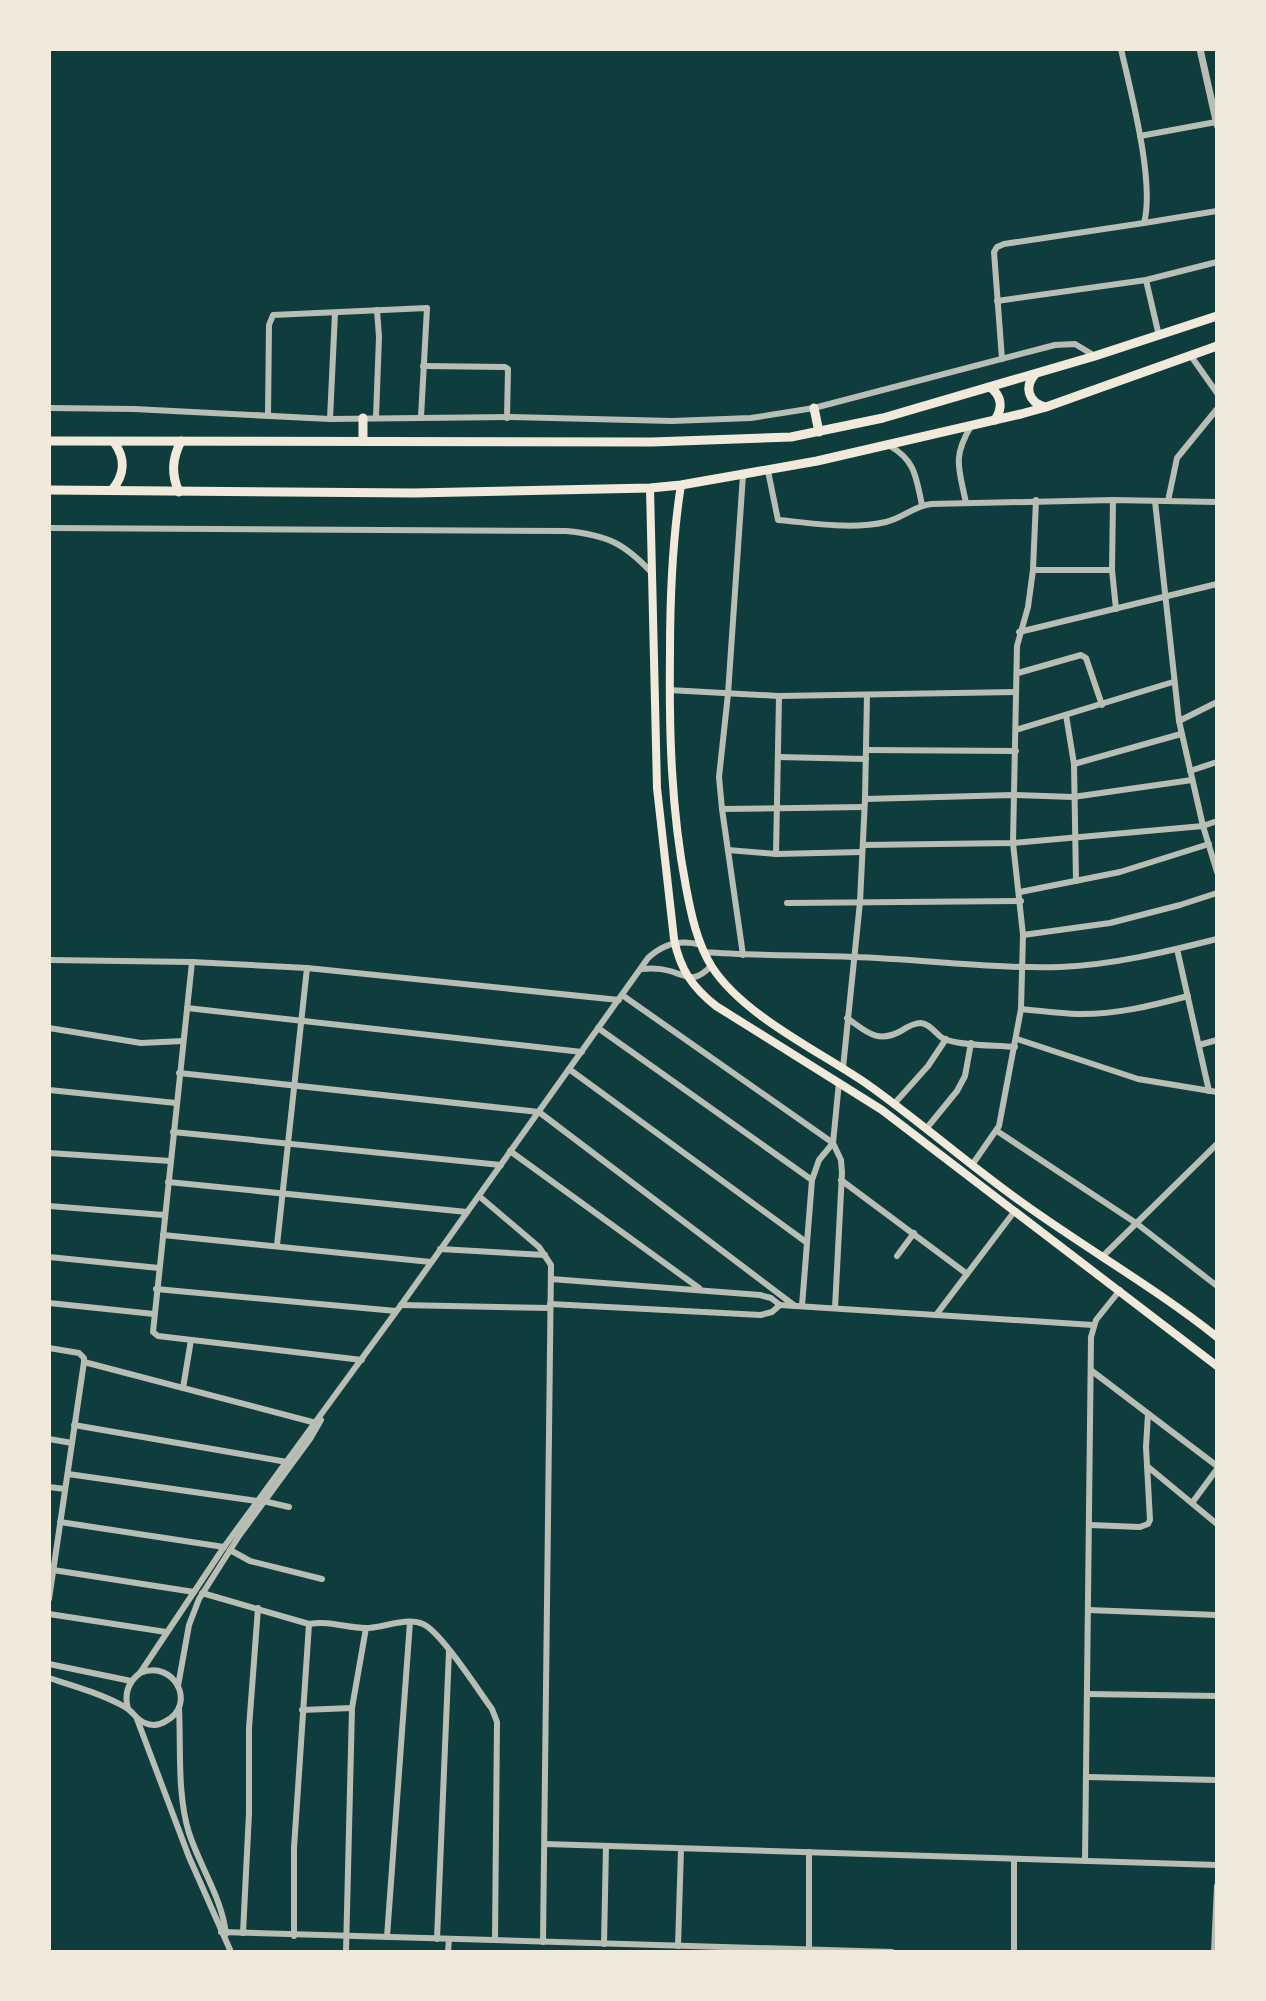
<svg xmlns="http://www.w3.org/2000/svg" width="1266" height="2001" font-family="Ubuntu,sans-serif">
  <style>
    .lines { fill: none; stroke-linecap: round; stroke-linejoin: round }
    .minor { stroke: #b8beb3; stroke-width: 6 }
    .tertiary { stroke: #b8beb3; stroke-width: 7 }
    .secondary { stroke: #f1e9da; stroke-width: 8 }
    .primary { stroke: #f1e9da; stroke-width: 9 }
  </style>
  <rect width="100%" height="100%" fill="#0f3d3e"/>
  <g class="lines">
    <g class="minor">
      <polyline points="1140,136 1216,122"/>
      <polyline points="1144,223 1217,211"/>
      <polyline points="1146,280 1159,336"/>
      <polyline points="997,301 1146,280 1217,262"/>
      <polyline points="1191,356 1217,393"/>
      <path d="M1002 359 994 252 997 247 1004 244 1144 223C1155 182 1131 93 1121 49"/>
      <polyline points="423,366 505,367 508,369 507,418"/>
      <polyline points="49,408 134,409 330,419 511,417 672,421 751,418 814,408 1055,345 1075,344 1095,356"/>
      <polyline points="268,416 269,325 273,315 427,308 421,417"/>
      <polyline points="376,417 379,337 377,310"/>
      <polyline points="330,419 335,313"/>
      <path d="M890 446C916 461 916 478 922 505"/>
      <path d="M768 471 778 520C813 523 851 530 886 522 903 518 914 506 931 504L1113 500 1217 502"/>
      <polyline points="1113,500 1112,570 1116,609"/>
      <polyline points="1155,501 1179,721 1203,826 1217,872"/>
      <polyline points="1168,501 1177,458 1217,409"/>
      <path d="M966 503C959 468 952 458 971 426"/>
      <path d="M49 528 566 531C607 535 624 543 652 573"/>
      <polyline points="1033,570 1112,570"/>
      <polyline points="1019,632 1217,584"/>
      <polyline points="1018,673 1081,655 1086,658 1102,705"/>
      <polyline points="669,690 779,696 1015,692"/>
      <polyline points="1066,715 1074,764 1076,881"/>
      <polyline points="1179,721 1217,702"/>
      <polyline points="1016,730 1173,682"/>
      <polyline points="866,750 1016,751"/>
      <polyline points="778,757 866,759"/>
      <polyline points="1074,764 1181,734"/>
      <polyline points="1190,771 1217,762"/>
      <polyline points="865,799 1013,795 1073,797 1192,780"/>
      <polyline points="722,809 864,807"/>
      <polyline points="863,845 1013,843 1203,826 1217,821"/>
      <polyline points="728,850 776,854 862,852"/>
      <polyline points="776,854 779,696"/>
      <polyline points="1020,892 1120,872 1209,844"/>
      <polyline points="787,903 1021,901"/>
      <polyline points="1023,935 1110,923 1180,905 1217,893"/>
      <polyline points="1177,949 1209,1091"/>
      <path d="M704 952C754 956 803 955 853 957 922 959 991 969 1060 967 1113 965 1165 952 1217 939"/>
      <polyline points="743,955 722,809 719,777 728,694 743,475"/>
      <polyline points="49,960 192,962 307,968 619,1000"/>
      <polyline points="192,962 153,1332 158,1336 362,1360"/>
      <path d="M641 969C651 968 660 968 670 971 689 977 695 983 711 966"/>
      <polyline points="622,995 833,1143 841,1160 842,1173 835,1308"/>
      <polyline points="187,1008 582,1052"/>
      <path d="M1021 1009C1039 1011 1057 1013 1076 1014 1114 1015 1151 1006 1188 996"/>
      <path d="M847 1018C867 1032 877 1044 901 1031 907 1027 914 1023 921 1023 931 1024 936 1035 944 1039 962 1046 995 1045 1015 1047"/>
      <polyline points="49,1028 141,1043 183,1041"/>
      <polyline points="598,1028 812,1180"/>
      <polyline points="1017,1039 1138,1079 1217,1092"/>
      <polyline points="1199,1045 1217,1040"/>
      <polyline points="843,1068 860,902 865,799 867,695"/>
      <polyline points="569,1069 806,1242"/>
      <polyline points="179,1073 539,1112 795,1306"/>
      <polyline points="49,1090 176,1103"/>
      <polyline points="894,1104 928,1066 946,1039"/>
      <polyline points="926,1129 957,1091 965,1076 971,1043"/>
      <polyline points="997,1131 1136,1223 1217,1286"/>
      <polyline points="173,1132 501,1165"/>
      <polyline points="510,1151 699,1288"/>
      <polyline points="49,1153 170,1161"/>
      <polyline points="972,1165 999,1126 1021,1009 1023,935 1013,843 1017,646 1028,607 1033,570 1036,500"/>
      <polyline points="841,1180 967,1274"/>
      <polyline points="168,1182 467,1212"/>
      <polyline points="479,1196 539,1247 551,1265 543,1942"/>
      <polyline points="49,1206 164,1215"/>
      <polyline points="163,1235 431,1262"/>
      <polyline points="277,1245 307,968"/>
      <polyline points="440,1249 545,1255"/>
      <polyline points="897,1256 914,1233"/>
      <polyline points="49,1257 159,1268"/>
      <polyline points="1102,1257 1217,1144"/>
      <polyline points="551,1279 760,1295 771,1298 780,1305 1093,1325"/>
      <polyline points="156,1289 396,1311"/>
      <polyline points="49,1303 154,1314"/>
      <polyline points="550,1304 761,1315 772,1312 780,1305"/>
      <polyline points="401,1305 550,1308"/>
      <polyline points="802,1306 812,1180 819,1160 833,1143 839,1082"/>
      <polyline points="936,1315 1014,1212"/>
      <polyline points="49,1348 79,1353 84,1358 84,1362 49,1599"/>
      <polyline points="84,1362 316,1423"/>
      <polyline points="1092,1371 1217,1466"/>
      <polyline points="183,1388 191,1340"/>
      <polyline points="74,1425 287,1462"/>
      <polyline points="49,1439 72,1443"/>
      <polyline points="1147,1466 1217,1524"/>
      <polyline points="68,1474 257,1501"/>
      <polyline points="49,1487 65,1489"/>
      <polyline points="263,1501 289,1507"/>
      <polyline points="1192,1503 1217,1469"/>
      <polyline points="60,1522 224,1547"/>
      <polyline points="1090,1525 1140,1527 1148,1524 1150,1520 1146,1447 1148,1414"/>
      <polyline points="230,1550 250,1561 322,1579"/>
      <polyline points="53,1570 194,1592"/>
      <path d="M202 1593 309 1624C331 1620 348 1629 369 1628 385 1627 407 1617 423 1624 441 1632 478 1690 492 1709L497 1722 495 1940"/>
      <polyline points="1088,1610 1217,1615"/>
      <polyline points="49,1614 166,1632"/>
      <polyline points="49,1664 131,1681"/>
      <path d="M140 1673 224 1547 401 1305 648 958C663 944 681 939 701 945"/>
      <path d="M49 1678C74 1686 102 1694 125 1707 133 1711 136 1720 145 1723 152 1726 160 1725 166 1721 197 1705 175 1659 140 1673 128 1682 124 1694 128 1709"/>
      <polyline points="178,1686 189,1625 199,1599 239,1536 310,1439 321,1420"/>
      <polyline points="1087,1694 1217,1696"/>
      <path d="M179 1708C181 1748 177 1794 189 1833 200 1867 222 1898 226 1934"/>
      <polyline points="302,1710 352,1708"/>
      <polyline points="137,1719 189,1857 231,1952"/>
      <polyline points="1087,1777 1217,1780"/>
      <polyline points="545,1844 1217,1865"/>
      <polyline points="1014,1859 1014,1952"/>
      <polyline points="1085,1861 1091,1337 1096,1320 1120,1290"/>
      <polyline points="221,1932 892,1952"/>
      <polyline points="243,1933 249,1813 249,1728 258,1608"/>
      <polyline points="294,1936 294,1848 309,1624"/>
      <polyline points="387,1937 410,1622"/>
      <polyline points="437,1939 449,1651"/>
      <polyline points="604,1944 606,1846"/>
      <polyline points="678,1946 681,1849"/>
      <polyline points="809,1949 809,1852"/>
      <polyline points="346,1952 352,1708 366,1628"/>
      <polyline points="448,1952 449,1939"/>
      <polyline points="1214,1952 1217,1886"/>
    </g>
    <polyline class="tertiary" points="1200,49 1217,125"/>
    <g class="secondary">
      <path d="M681 485C672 541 670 596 670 653 669 731 671 810 686 887 691 914 697 943 712 967 744 1016 819 1051 867 1084 925 1125 978 1173 1037 1213 1097 1255 1159 1291 1217 1337"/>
      <path d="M650 488 657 788 674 939C680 969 692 987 716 1006L882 1110 1217 1366"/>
    </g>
    <g class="primary">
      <path d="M1035 374C1024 387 1028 402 1045 407"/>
      <path d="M990 387C1002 396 1003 408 995 420"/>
      <polyline points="814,408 819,432"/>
      <polyline points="363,418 363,441"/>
      <polyline points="49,441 652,442 791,437 883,418 1095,356 1217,316"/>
      <polyline points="49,490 414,493 650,488 681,485 817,461 1021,414 1046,407 1217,346"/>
      <path d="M112 490C125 474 126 459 114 442"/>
      <path d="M179 492C171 474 172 459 181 441"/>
    </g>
  </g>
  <rect width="1266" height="2001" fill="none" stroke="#f1e9da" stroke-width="102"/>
</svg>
